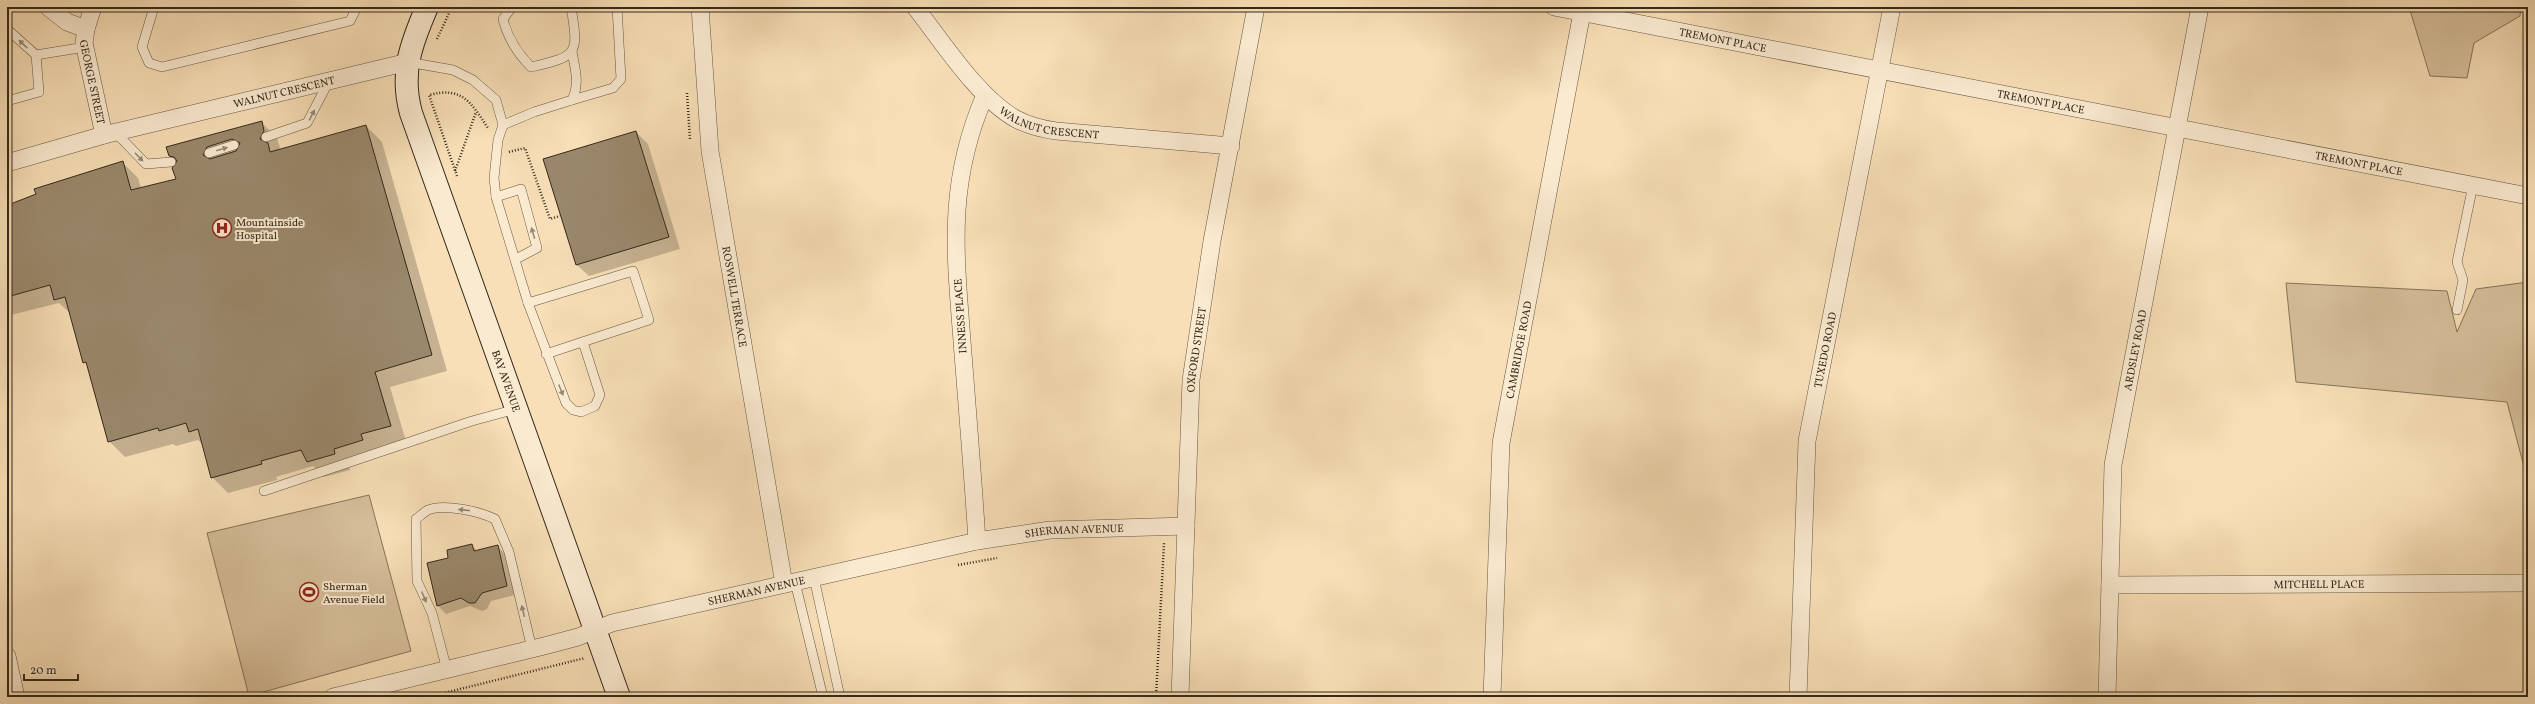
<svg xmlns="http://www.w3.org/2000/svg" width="2535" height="704" font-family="Vollkorn,serif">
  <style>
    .green { fill: #d7c09c; stroke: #86745b }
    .shadow { fill: #0003 }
    .building { fill: #9a886c; stroke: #34291a; fill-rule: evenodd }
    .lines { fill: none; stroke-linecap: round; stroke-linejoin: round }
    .lane-casing { stroke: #655641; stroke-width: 10 }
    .street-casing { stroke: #655641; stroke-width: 18 }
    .secondary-casing { stroke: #34291a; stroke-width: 24 }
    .path { stroke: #34291a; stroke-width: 2.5; stroke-dasharray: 1 2; stroke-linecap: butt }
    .lane { stroke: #faead0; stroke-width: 9 }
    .street { stroke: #faead0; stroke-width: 17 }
    .secondary { stroke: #faead0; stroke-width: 22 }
    .oneway { fill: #978a75 }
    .labels { text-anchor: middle; stroke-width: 4; stroke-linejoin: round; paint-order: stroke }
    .street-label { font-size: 11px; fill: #34291a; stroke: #faead0 }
    .poi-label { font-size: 11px; fill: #34291a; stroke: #faead0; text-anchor: start }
  </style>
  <rect width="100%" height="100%" fill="#f8dfb7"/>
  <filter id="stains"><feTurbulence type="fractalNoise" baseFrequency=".005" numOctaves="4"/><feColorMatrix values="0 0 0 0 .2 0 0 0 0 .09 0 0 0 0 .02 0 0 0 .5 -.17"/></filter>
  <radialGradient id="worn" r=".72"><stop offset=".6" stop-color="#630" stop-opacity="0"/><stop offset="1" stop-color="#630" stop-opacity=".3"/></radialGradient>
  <g class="green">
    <polygon points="2409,7 2521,7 2520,16 2474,43 2467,78 2430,76"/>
    <polygon points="2528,282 2528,482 2507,402 2296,382 2286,283 2447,291 2457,332 2476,289"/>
    <polygon points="369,495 411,651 249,696 207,533"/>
  </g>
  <g class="shadow">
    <polygon points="261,122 277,138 280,148 278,151 366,126 382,142 447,371 390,387 406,441 349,465 350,470 324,477 313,466 276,477 277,480 228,493 212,477 203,445 198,440 176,446 173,444 125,457 109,441 89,367 84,362 71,314 59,303 7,316 7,212 122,162 138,178 141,188 177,180 177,163 170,156"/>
    <polygon points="636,132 648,144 680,249 589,276 577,265 544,160"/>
    <polygon points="472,545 477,551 497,546 506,555 515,595 491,601 487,609 482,611 470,606 446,614 438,606 428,564 450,559"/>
  </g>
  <g class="building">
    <path d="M262 121 264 131 260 139 268 143 270 152 366 125 432 355 375 372 391 426 361 434 363 440 334 449 335 454 307 462 301 450 261 461 262 464 211 478 198 429 189 432 186 423 159 431 158 428 108 442 86 362 83 363 65 297 54 300 50 285 7 297 8 205 36 194 34 189 123 161 131 190 176 179 172 168 177 161 174 157 169 156 166 147ZM232 139 240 143 236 151 210 159 203 155 207 147Z"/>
    <polygon points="636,131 669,237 576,265 543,159"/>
    <polygon points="472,544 474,551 498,545 507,586 482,593 475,603 469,603 461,598 437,606 427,563 448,558 447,550"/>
  </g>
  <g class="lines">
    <g class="lane-casing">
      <g id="lane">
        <polyline points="154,7 142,47 149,63 162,67 350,21 357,7"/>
        <path d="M512 7 503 19C508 39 517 53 531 67 578 56 579 55 571 7"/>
        <polyline points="7,29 36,55 85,47"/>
        <polyline points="408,62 453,70 473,80 496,100 503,125 498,140 494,178 496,197 528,303 566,403 573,410 581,412 595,406 600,395 583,342"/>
        <polyline points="572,100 613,88 621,79 617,7"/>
        <polyline points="7,101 39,92 36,55"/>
        <path d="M503 125 534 112 572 100C580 84 575 68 572 52"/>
        <polyline points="115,132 146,164 171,162"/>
        <polyline points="266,137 307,123 329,81"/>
        <polyline points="209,153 234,145"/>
        <polyline points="496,197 521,189 537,248 516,259"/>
        <polyline points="528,303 633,271 649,320 546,354"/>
        <polyline points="2457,310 2463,280 2457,262 2473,185"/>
        <polyline points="264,491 472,421 516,409"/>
        <polyline points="814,578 840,697"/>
        <polyline points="795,582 823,697"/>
        <path d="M447 670 432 613 417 581 416 519C419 517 424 512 428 510 444 503 481 512 495 519L509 552 532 649"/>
      </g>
    </g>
    <g class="street-casing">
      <g id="street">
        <polyline points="48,7 67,22 86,29"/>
        <path id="s1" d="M93 7 86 29 84 43 104 135"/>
        <path id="s2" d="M700 7 710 151 784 584"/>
        <path id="s3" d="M915 7C942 41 978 98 1016 119 1029 126 1042 129 1056 131L1231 146"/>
        <path id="s4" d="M1554 7 2528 196"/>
        <path id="s5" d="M7 163 104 135 408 62"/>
        <path d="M977 541C973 479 968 416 963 354 956 258 945 187 985 95"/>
        <path id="s6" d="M2110 585 2528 583"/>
        <polyline points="7,656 16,697"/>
        <path id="s7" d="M333 697 544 646 578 637 612 623 977 541 1050 530 1186 526"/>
        <path id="s8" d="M1180 697 1191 380 1212 241 1256 7"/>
        <path id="s9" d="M1492 697 1501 443 1583 7"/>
        <path id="s10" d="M1798 697 1807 441 1892 7"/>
        <path id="s11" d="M2107 697 2113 465 2200 7"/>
      </g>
    </g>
    <g class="secondary-casing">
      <g id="secondary">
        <path id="s12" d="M427 7C411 44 400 73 411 113L619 697"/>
      </g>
    </g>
    <g class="path">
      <polyline points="437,39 452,7"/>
      <polyline points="687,93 690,140"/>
      <polyline points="509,152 525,148 550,219 560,216"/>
      <polyline points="455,171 476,112"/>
      <path d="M457 176 429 95C463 86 471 103 488 128"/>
      <polyline points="958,565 997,558"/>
      <polyline points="428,697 585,658"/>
      <polyline points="1156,697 1164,543"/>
    </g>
    <use href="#lane" class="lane"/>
    <use href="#street" class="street"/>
    <use href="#secondary" class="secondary"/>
  </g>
  <defs><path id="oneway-solid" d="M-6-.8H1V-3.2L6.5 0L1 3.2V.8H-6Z"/></defs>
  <g class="oneway">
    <use href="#oneway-solid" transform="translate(23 44) rotate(-137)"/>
    <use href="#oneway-solid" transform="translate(312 115) rotate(-63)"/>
    <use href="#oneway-solid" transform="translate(222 149) rotate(-16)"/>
    <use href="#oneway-solid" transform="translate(139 157) rotate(46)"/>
    <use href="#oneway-solid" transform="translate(533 233) rotate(-106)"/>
    <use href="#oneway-solid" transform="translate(561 390) rotate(68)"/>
    <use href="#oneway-solid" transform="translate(464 510) rotate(-174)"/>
    <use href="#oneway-solid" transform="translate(424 597) rotate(67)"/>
    <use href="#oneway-solid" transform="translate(523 611) rotate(-103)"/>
  </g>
  <defs>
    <g id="hospital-ring" transform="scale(1)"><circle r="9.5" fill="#faead0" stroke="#8f2418" stroke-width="1.5"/><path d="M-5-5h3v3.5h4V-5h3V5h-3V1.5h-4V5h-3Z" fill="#8f2418"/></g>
    <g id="stadium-ring" transform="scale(1)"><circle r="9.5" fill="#faead0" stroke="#8f2418" stroke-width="1.5"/><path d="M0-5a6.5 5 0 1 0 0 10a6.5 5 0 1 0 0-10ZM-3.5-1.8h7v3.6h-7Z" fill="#8f2418"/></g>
  </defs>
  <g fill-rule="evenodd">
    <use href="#hospital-ring" x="222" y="228"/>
    <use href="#stadium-ring" x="309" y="592"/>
  </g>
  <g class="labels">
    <g class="street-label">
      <text dy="4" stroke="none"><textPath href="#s4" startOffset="172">TREMONT PLACE</textPath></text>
      <text dy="4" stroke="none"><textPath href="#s1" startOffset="77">GEORGE STREET</textPath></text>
      <text dy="4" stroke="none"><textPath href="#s5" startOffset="286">WALNUT CRESCENT</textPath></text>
      <text dy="4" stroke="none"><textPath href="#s4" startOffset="496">TREMONT PLACE</textPath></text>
      <text dy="4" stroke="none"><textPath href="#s3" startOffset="185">WALNUT CRESCENT</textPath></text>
      <text dy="4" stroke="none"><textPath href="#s4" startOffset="820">TREMONT PLACE</textPath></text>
      <text dy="4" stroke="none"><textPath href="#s2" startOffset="292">ROSWELL TERRACE</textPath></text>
      <text transform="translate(960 316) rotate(-94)" y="4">INNESS PLACE</text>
      <text dy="4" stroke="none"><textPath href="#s8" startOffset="348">OXFORD STREET</textPath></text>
      <text dy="4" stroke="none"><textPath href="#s9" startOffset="349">CAMBRIDGE ROAD</textPath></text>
      <text dy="4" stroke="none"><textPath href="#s10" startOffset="349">TUXEDO ROAD</textPath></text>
      <text dy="4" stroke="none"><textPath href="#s11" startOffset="349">ARDSLEY ROAD</textPath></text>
      <text dy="4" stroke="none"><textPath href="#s12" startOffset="394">BAY AVENUE</textPath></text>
      <text dy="4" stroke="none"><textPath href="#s7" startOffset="761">SHERMAN AVENUE</textPath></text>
      <text dy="4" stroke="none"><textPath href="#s6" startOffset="209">MITCHELL PLACE</textPath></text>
      <text dy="4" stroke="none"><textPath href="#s7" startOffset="437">SHERMAN AVENUE</textPath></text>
    </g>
    <g class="poi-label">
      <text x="236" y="226">Mountainside<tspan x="236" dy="13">Hospital</tspan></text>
      <text x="323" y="590">Sherman<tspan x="323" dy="13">Avenue Field</tspan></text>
    </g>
  </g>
  <rect width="2535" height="704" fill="none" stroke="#f8dfb7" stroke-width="24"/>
  <rect x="8" y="8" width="2519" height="688" fill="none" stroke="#34291a" stroke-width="2"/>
  <rect x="12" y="12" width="2511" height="680" fill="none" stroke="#34291a"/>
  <path d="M24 674v6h54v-6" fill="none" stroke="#34291a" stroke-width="2"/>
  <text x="30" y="674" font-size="12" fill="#34291a" stroke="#faead0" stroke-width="3" paint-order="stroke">20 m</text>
  <rect width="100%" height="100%" filter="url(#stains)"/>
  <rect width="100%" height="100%" fill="url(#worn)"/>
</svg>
